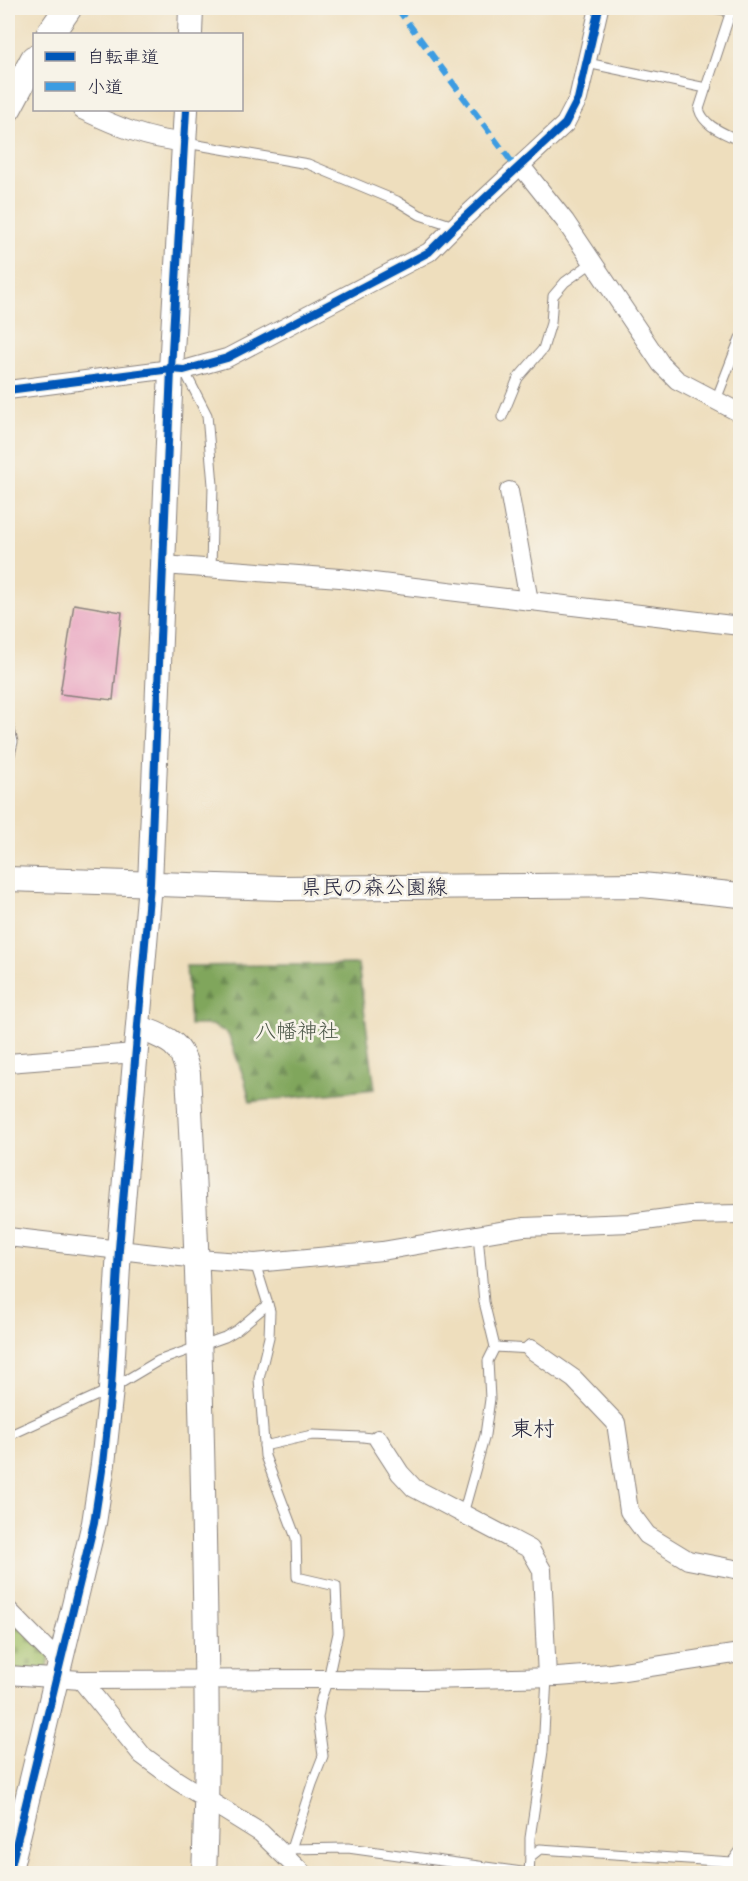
<svg xmlns="http://www.w3.org/2000/svg" width="748" height="1881" font-family="'Architects Daughter','Klee One',sans-serif">
  <style>
    .forest { fill: url(#forest-firs); stroke: #51644c; stroke-width: 1.5 }
    .cemetery { fill: url(#cemetery-stones); stroke: #627051; stroke-width: 1.5 }
    .building { fill: #e9a4c1 }
    .lines { fill: none; stroke-linecap: round; stroke-linejoin: round }
    .lane-casing { stroke: #88807c; stroke-width: 11 }
    .street-casing { stroke: #88807c; stroke-width: 20 }
    .secondary-casing { stroke: #88807c; stroke-width: 26 }
    .primary-casing { stroke: #88807c; stroke-width: 29 }
    .lane { stroke: #fff; stroke-width: 9 }
    .street { stroke: #fff; stroke-width: 18 }
    .secondary { stroke: #fff; stroke-width: 24 }
    .primary { stroke: #fff; stroke-width: 27 }
    .quiet { stroke: #3c9ce2; stroke-width: 6; stroke-dasharray: 12 6; stroke-linecap: butt }
    .cycleway-casing { stroke: #f7f3e8; stroke-width: 11 }
    .cycleway { stroke: #0057b8; stroke-width: 8 }
    .labels { text-anchor: middle; stroke-width: 5; stroke-linejoin: round; paint-order: stroke }
    .street-label { font-size: 21px; fill: #22223b; stroke: #f7f3e8 }
    .park-label { font-size: 21px; fill: #4e594a; stroke: #f7f3e8 }
    .neighbourhood-label { font-size: 22px; fill: #22223b; stroke: #f7f3e8 }
  </style>
  <defs>
    <pattern id="forest-firs" width="22" height="20" patternUnits="userSpaceOnUse" patternTransform="scale(1.5)"><rect width="22" height="20" fill="#80a65c"/><path d="M5 1l3.5 6h-7zM16 11l3.5 6h-7z" fill="#68874d"/></pattern>
    <pattern id="cemetery-stones" width="16" height="16" patternUnits="userSpaceOnUse" patternTransform="scale(1.5)"><rect width="16" height="16" fill="#a1bf67"/><path d="M2 7V4a2 2 0 0 1 4 0v3zM10 15v-3a2 2 0 0 1 4 0v3z" fill="#839b56"/></pattern>
  </defs>
  <rect width="100%" height="100%" fill="#f7f3e8"/>
  <filter id="ink" filterUnits="userSpaceOnUse"><feTurbulence type="fractalNoise" baseFrequency=".0167" numOctaves="2"/><feDisplacementMap in="SourceGraphic" scale="12" xChannelSelector="R" yChannelSelector="G"/><feConvolveMatrix kernelMatrix="1 2 1 2 8 2 1 2 1" color-interpolation-filters="sRGB"/></filter>
  <filter id="wash" filterUnits="userSpaceOnUse"><feTurbulence type="fractalNoise" baseFrequency=".008" numOctaves="4" result="noise"/><feDisplacementMap in="SourceGraphic" scale="24" xChannelSelector="R" yChannelSelector="G"/><feGaussianBlur stdDeviation="1.35" result="paint"/><feColorMatrix in="noise" values="0 0 0 0 0 0 0 0 0 0 0 0 0 0 0 0 0 1.4 0 .05"/><feComposite in="paint" operator="in"/></filter>
  <g filter="url(#wash)">
    <rect width="100%" height="100%" fill="#eedebd"/>
    <polygon class="forest" points="358,964 375,1089 250,1102 245,1081 228,1034 212,1025 190,1025 186,966"/>
    <polygon class="cemetery" points="8,1614 50,1656 45,1672 8,1669"/>
    <g id="blocks">
      <g class="building">
        <polygon points="74,604 122,612 113,700 60,694"/>
        <polygon points="8,1688 11,1688 13,1703 8,1704"/>
      </g>
    </g>
  </g>
  <g filter="url(#ink)">
    <use href="#blocks" fill-opacity="0" stroke="#88807c" stroke-width="1.5"/>
    <g class="lines">
      <g class="lane-casing">
        <g id="lane">
          <polyline points="713,8 731,11"/>
          <path d="M740 8 731 11 699 109C704 127 725 133 740 141"/>
          <polyline points="587,63 706,88"/>
          <polyline points="186,143 308,164 397,201 420,215 454,226"/>
          <polyline points="184,370 207,415 213,485 211,569"/>
          <polyline points="716,400 740,338"/>
          <polyline points="502,417 518,378 543,349 551,323 553,296 565,282 593,262"/>
          <polyline points="8,723 13,742 8,763"/>
          <polyline points="478,1235 484,1302 495,1347 531,1349"/>
          <polyline points="255,1263 270,1311 269,1337 259,1379 265,1456 296,1538 297,1577 336,1586 338,1633 328,1679 321,1699 318,1718 323,1756 312,1784 291,1849"/>
          <polyline points="8,1436 111,1389 158,1361 225,1337 237,1330 268,1304"/>
          <polyline points="264,1446 312,1435 363,1437 378,1439"/>
          <polyline points="463,1514 485,1435 490,1399 488,1361 495,1347"/>
          <polyline points="287,1849 348,1848 529,1873"/>
          <polyline points="530,1857 530,1838 543,1751 547,1677"/>
          <polyline points="529,1874 530,1857 540,1849 732,1862 740,1851"/>
        </g>
      </g>
      <g class="street-casing">
        <g id="street">
          <path d="M82 110C114 125 148 140 184 142"/>
          <polyline points="521,166 565,221 661,364 677,380 740,413"/>
          <polyline points="8,390 171,369 184,370 227,358 429,252 455,226 565,124 578,99 599,8"/>
          <polyline points="509,491 529,601"/>
          <polyline points="163,565 340,578 740,626"/>
          <polyline points="8,1063 135,1053"/>
          <polyline points="8,1237 197,1259 255,1263 382,1251 524,1227 630,1223 690,1215 740,1214"/>
          <polyline points="531,1349 574,1379 616,1423 629,1511 647,1535 688,1560 740,1570"/>
          <polyline points="378,1439 400,1473 414,1488 530,1549 542,1570 547,1677"/>
          <polyline points="8,1610 61,1664"/>
          <polyline points="8,1675 81,1680 328,1679 421,1680 558,1677 611,1673 740,1653"/>
          <polyline points="81,1680 142,1755 176,1780 261,1833 303,1874"/>
        </g>
      </g>
      <g class="secondary-casing">
        <g id="secondary">
          <polyline points="190,34 191,8"/>
          <polyline points="8,879 281,888 642,885 740,895"/>
          <path d="M138 1027C165 1038 182 1041 188 1074 197 1228 201 1383 204 1537 206 1649 209 1761 204 1874"/>
          <polyline points="9,1874 94,1523 103,1464 111,1389 119,1249 150,884 171,369 186,110"/>
        </g>
      </g>
      <g class="primary-casing">
        <g id="primary">
          <polyline points="50,34 68,8"/>
          <polyline points="8,108 34,59"/>
        </g>
      </g>
      <use href="#lane" class="lane"/>
      <use href="#street" class="street"/>
      <use href="#secondary" class="secondary"/>
      <use href="#primary" class="primary"/>
      <polyline class="quiet" points="397,8 517,169"/>
      <g class="cycleway-casing">
        <g id="cycleway">
          <polyline points="8,390 171,369 184,370 227,358 429,252 455,226 565,124 578,99 599,8"/>
          <polyline points="9,1874 94,1523 103,1464 111,1389 119,1249 150,884 171,369 186,110"/>
        </g>
      </g>
      <use href="#cycleway" class="cycleway"/>
    </g>
  </g>
  <g class="labels">
    <g class="street-label">
      <text x="374" y="894">県民の森公園線</text>
    </g>
    <g class="park-label">
      <text x="297" y="1038">八幡神社</text>
    </g>
    <g class="neighbourhood-label">
      <text x="533" y="1436">東村</text>
    </g>
  </g>
  <rect width="748" height="1881" fill="none" stroke="#f7f3e8" stroke-width="30"/>
  <rect x="33" y="33" width="210" height="78" fill="#f7f3e8" stroke="#a29fa3" stroke-width="1.5"/>
  <rect x="45" y="52" width="30" height="9" fill="#0057b8" stroke="#a29fa3" stroke-width="1.5"/>
  <text x="87" y="63" font-size="18" fill="#22223b">自転車道</text>
  <rect x="45" y="82" width="30" height="9" fill="#3c9ce2" stroke="#a29fa3" stroke-width="1.5"/>
  <text x="87" y="93" font-size="18" fill="#22223b">小道</text>
</svg>
